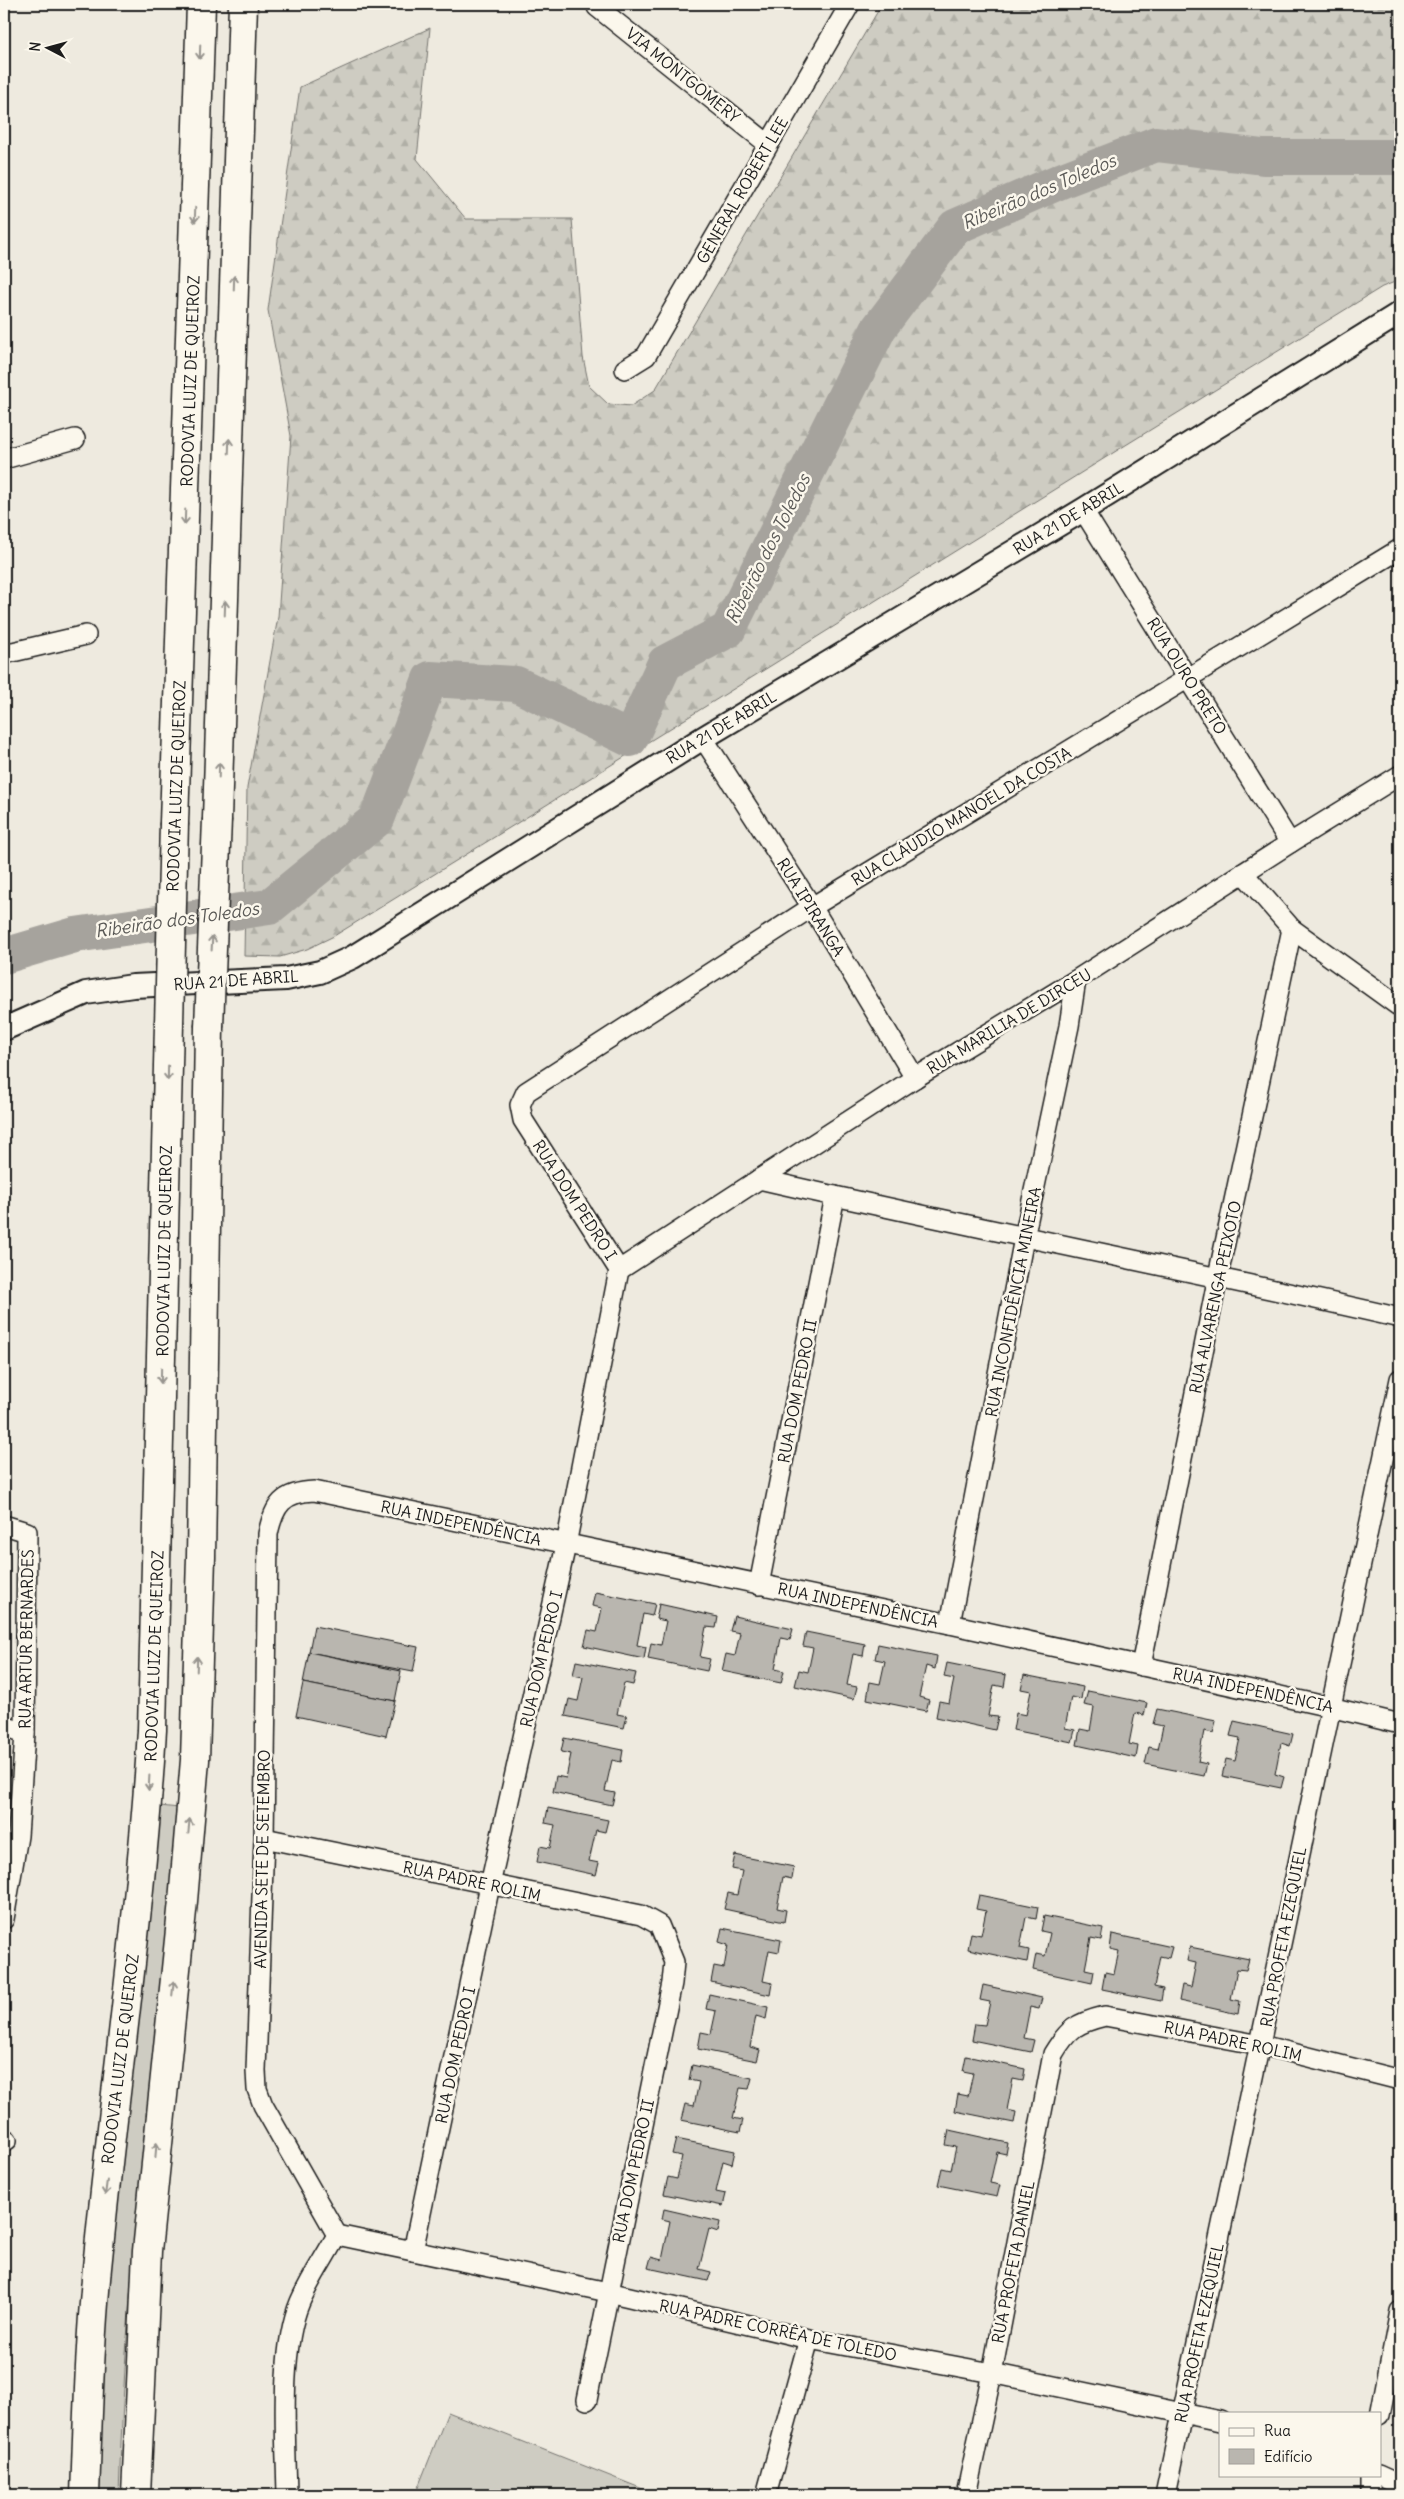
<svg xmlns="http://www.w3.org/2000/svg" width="1404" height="2499" font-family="Delius,sans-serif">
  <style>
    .grass { fill: #ceccc2; stroke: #75746f }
    .forest { fill: url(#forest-firs); stroke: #75746f }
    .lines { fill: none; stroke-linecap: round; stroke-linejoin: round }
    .river { stroke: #a6a39d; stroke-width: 36 }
    .building { fill: #b9b6af; stroke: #1c1c1c }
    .minor-casing { stroke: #1c1c1c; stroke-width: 22 }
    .tertiary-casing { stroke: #1c1c1c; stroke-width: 26 }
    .motorway-casing { stroke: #1c1c1c; stroke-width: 31 }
    .minor { stroke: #fbf7ec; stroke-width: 19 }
    .tertiary { stroke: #fbf7ec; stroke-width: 22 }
    .motorway { stroke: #fbf7ec; stroke-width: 28 }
    .motorway-bridge-casing { stroke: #1c1c1c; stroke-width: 31; stroke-linecap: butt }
    .motorway-bridge { stroke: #fbf7ec; stroke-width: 28 }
    .oneway { stroke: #97948e }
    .labels { text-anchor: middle; stroke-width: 5; stroke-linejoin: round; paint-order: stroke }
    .street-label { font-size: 16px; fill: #1c1c1c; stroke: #fbf7ec }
    .water-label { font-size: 18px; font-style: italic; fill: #5a5956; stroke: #fbf7ec }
  </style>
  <defs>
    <pattern id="forest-firs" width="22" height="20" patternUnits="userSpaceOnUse" patternTransform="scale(1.25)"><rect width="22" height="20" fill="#ceccc2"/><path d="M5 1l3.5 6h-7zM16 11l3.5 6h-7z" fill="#b0afa6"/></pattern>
  </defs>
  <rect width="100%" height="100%" fill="#eeeadf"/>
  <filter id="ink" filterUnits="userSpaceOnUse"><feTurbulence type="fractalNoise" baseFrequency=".02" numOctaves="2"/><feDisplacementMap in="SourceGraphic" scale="10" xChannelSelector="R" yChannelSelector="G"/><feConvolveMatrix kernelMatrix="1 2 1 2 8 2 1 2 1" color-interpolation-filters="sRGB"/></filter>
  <g filter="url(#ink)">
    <g class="grass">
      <path d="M160 1806 179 1808C156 2037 126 2265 119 2495H93L99 2478 107 2316 101 2313Z"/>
      <polygon points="448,2412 658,2495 415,2495"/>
    </g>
    <path class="forest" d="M882 4H1400V280L1382 287C1031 502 685 721 334 936L307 949 280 957 244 956 247 788 278 617 291 436 268 310 300 87 430 28 417 159 466 219H572L583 357 589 386 608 404 631 406 655 390Z"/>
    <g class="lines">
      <polyline class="river" points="4,956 75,935 269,907 377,819 430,679 516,684 630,739 665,663 728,630 879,328 955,227 1063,180 1156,144 1263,157 1400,157"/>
    </g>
    <g class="building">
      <polygon points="595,1592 655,1604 652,1616 643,1614 637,1645 646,1647 644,1659 584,1646 588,1630 597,1632 602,1608 592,1606"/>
      <polygon points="659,1604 718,1617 716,1628 706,1627 700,1657 710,1659 707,1671 648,1659 651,1643 661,1645 666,1621 656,1619"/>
      <polygon points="734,1616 793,1629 790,1640 781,1638 775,1669 784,1671 781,1683 722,1671 726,1654 735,1656 740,1633 730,1631"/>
      <polygon points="314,1626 418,1647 413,1672 309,1652"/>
      <polygon points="806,1632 865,1644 863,1656 853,1654 847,1685 857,1687 854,1699 795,1686 799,1670 808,1672 813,1648 803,1646"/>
      <polygon points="878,1644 937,1656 935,1669 926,1666 919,1697 929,1700 926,1711 867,1699 870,1682 880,1684 885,1661 875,1659"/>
      <polygon points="309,1652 401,1671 395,1701 303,1683"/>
      <polygon points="576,1661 636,1673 633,1685 624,1683 617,1714 627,1716 624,1728 565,1716 569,1699 578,1701 583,1677 573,1675"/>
      <polygon points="947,1663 1006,1675 1004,1687 994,1685 988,1716 998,1717 995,1730 936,1717 939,1701 949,1703 954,1679 944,1677"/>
      <polygon points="1024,1675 1083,1687 1081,1699 1071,1697 1065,1728 1075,1730 1072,1742 1013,1730 1016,1713 1026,1715 1031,1691 1021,1689"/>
      <polygon points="303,1683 395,1701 386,1736 296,1716"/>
      <polygon points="1088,1691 1147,1703 1144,1715 1135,1713 1129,1744 1138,1746 1136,1758 1077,1745 1080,1729 1090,1731 1094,1707 1084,1705"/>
      <polygon points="1157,1709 1216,1721 1213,1733 1204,1731 1198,1762 1207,1764 1204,1776 1145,1764 1149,1747 1158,1749 1163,1726 1153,1724"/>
      <polygon points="1234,1721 1293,1734 1290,1746 1281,1743 1275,1774 1284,1777 1281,1788 1222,1776 1226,1759 1235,1761 1240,1738 1230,1736"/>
      <polygon points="564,1738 623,1750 621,1762 612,1760 605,1791 615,1793 612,1805 553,1792 556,1776 566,1778 571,1754 561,1752"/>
      <polygon points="548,1808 608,1820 605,1832 596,1830 589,1861 599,1863 596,1875 537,1862 540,1846 550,1848 555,1825 545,1823"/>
      <polygon points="735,1855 794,1867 792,1879 783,1877 777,1908 786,1910 784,1922 724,1909 728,1893 737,1895 742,1871 732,1869"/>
      <polygon points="979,1895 1038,1907 1036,1919 1026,1917 1020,1948 1029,1950 1027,1962 968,1949 971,1933 981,1935 986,1911 976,1909"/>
      <polygon points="1044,1916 1103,1928 1101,1940 1091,1938 1085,1969 1094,1971 1092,1983 1033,1970 1036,1954 1045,1956 1050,1933 1041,1931"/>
      <polygon points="722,1928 781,1940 779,1952 769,1950 763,1981 772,1983 770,1995 711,1982 714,1966 724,1968 728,1945 719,1942"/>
      <polygon points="1112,1934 1172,1947 1169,1958 1160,1956 1154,1987 1163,1989 1161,2001 1102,1989 1105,1972 1114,1974 1119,1951 1110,1949"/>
      <polygon points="1190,1947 1249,1959 1246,1970 1237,1969 1231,1999 1240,2001 1238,2014 1179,2001 1182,1985 1191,1987 1196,1963 1187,1961"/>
      <polygon points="983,1985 1042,1998 1039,2009 1030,2007 1024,2038 1034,2040 1031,2052 972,2040 975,2024 985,2025 990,2002 980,2000"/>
      <polygon points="709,1994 768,2007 766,2019 756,2016 750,2047 760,2050 757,2061 698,2049 701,2032 711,2034 716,2011 706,2009"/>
      <polygon points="966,2056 1025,2069 1023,2081 1013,2079 1007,2110 1016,2112 1014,2123 955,2111 958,2094 968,2096 973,2073 963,2071"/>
      <polygon points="692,2065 752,2078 749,2089 740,2088 733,2118 743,2120 740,2132 681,2120 685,2104 694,2106 699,2082 689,2080"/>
      <polygon points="949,2130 1008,2143 1006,2154 997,2152 990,2183 1000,2185 997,2197 938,2185 942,2168 951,2170 956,2147 946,2145"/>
      <polygon points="676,2139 735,2151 732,2164 723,2161 716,2192 726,2194 723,2206 664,2194 668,2177 677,2179 682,2156 672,2154"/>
      <polygon points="664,2209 720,2222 718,2232 709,2229 699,2269 711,2272 708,2281 648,2268 651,2257 662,2260 670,2221 662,2219"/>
    </g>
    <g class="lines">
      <g class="minor-casing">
        <g id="minor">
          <polyline points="597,7 768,144"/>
          <polyline points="625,369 646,356 850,4"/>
          <polyline points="4,459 75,439"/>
          <polyline points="1083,510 1290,843"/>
          <polyline points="4,654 86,635"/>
          <polyline points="703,738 812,907 915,1078"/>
          <polyline points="1243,873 1292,929 1400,1007"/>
          <path d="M759 1179C972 1228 1187 1269 1400 1318"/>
          <polyline points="619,1270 915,1078 1076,980 1290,843 1400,775"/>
          <polyline points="4,1525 27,1532 25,1733 18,1836 4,1919"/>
          <polyline points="759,1585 835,1196"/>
          <polyline points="950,1624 1024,1238 1069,1026 1076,980"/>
          <polyline points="1141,1666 1218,1276 1292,929"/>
          <polyline points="4,1726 25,1733"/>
          <polyline points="264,1838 641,1915 659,1925 674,1962 672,1983 587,2400"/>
          <polyline points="4,2139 7,2140"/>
          <path d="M337 2235 263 2105 257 2089 256 2071 264 1838 268 1534C274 1505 283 1492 314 1491L950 1624 1330 1707 1400 1724"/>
          <polyline points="337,2235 608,2292 809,2339 992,2373 1220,2421"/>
          <polyline points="413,2251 490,1885 566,1545 619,1270 523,1120 520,1105 526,1092 812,907 1400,549"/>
          <polyline points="1380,2415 1400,2311"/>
          <polyline points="1370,2475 1370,2495"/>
          <polyline points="1378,2475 1400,2485"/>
          <polyline points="768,2488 809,2339"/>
          <path d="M287 2495C286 2441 279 2351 300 2302 310 2279 325 2257 337 2235"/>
          <path d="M966 2495 992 2373 1053 2054C1068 2029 1076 2023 1105 2016L1261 2045 1400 2080"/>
          <polyline points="1165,2495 1400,1379"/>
        </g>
      </g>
      <g class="tertiary-casing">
        <polyline id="tertiary" points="4,1029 86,993 133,986 286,979 320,972 353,957 703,738 1083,510 1400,313"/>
      </g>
      <g class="motorway-casing">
        <g id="motorway">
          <polyline points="217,819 243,4"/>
          <polyline points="174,823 201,4"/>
          <path d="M85 2495C88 2413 90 2331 99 2248 116 2075 142 1903 152 1730L169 1024"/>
          <polyline points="136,2495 147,2251 183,1901 195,1760 201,1557 209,1027"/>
        </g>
      </g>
      <use href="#minor" class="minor"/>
      <use href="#tertiary" class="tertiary"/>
      <use href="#motorway" class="motorway"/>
      <g class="motorway-bridge-casing">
        <g id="motorway-bridge">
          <polyline points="169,1024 174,823"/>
          <polyline points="209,1027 217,819"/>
        </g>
      </g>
      <use href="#motorway-bridge" class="motorway-bridge"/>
    </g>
    <defs><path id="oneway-shaft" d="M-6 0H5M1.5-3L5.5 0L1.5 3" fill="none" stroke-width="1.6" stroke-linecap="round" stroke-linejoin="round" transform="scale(1.25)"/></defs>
    <g class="oneway">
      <use href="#oneway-shaft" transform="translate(200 52) rotate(92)"/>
      <use href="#oneway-shaft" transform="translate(195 215) rotate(92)"/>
      <use href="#oneway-shaft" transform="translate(234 283) rotate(-88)"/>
      <use href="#oneway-shaft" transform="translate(229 446) rotate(-88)"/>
      <use href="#oneway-shaft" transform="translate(185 517) rotate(92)"/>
      <use href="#oneway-shaft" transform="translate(225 608) rotate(-88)"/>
      <use href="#oneway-shaft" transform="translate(219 770) rotate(-88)"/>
      <use href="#oneway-shaft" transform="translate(212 943) rotate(-87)"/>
      <use href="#oneway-shaft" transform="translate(168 1073) rotate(91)"/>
      <use href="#oneway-shaft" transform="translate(161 1376) rotate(91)"/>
      <use href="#oneway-shaft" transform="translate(197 1664) rotate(-88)"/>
      <use href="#oneway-shaft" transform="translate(149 1783) rotate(93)"/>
      <use href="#oneway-shaft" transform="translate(189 1826) rotate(-85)"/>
      <use href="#oneway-shaft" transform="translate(173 1988) rotate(-84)"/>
      <use href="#oneway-shaft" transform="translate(156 2150) rotate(-85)"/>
      <use href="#oneway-shaft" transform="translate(106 2188) rotate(97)"/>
    </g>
  </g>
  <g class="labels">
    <g class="street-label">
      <text transform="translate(683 75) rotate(39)" y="6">VIA MONTGOMERY</text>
      <text transform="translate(742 190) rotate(-60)" y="6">GENERAL ROBERT LEE</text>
      <text transform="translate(190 381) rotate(-88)" y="6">RODOVIA LUIZ DE QUEIROZ</text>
      <text transform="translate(1068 518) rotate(-31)" y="6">RUA 21 DE ABRIL</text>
      <text transform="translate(1187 676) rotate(58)" y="6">RUA OURO PRETO</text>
      <text transform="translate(721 727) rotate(-31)" y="6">RUA 21 DE ABRIL</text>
      <text transform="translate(176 786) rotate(-88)" y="6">RODOVIA LUIZ DE QUEIROZ</text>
      <text transform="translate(961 816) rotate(-31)" y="6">RUA CLÁUDIO MANOEL DA COSTA</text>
      <text transform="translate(811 907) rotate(58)" y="6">RUA IPIRANGA</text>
      <text transform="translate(236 980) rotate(-4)" y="6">RUA 21 DE ABRIL</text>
      <text transform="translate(1009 1021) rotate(-31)" y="6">RUA MARILIA DE DIRCEU</text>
      <text transform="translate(575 1200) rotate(57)" y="6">RUA DOM PEDRO I</text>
      <text transform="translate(164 1251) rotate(-89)" y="6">RODOVIA LUIZ DE QUEIROZ</text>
      <text transform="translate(1215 1297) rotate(-78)" y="6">RUA ALVARENGA PEIXOTO</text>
      <text transform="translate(1013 1302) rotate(-79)" y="6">RUA INCONFIDÊNCIA MINEIRA</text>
      <text transform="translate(797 1391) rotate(-79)" y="6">RUA DOM PEDRO II</text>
      <text transform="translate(461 1523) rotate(12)" y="6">RUA INDEPENDÊNCIA</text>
      <text transform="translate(858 1605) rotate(12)" y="6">RUA INDEPENDÊNCIA</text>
      <text transform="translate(26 1639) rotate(-89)" y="6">RUA ARTUR BERNARDES</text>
      <text transform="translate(154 1656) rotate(-88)" y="6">RODOVIA LUIZ DE QUEIROZ</text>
      <text transform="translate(541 1659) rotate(-77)" y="6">RUA DOM PEDRO I</text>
      <text transform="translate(1253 1690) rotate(12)" y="6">RUA INDEPENDÊNCIA</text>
      <text transform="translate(262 1859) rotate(-89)" y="6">AVENIDA SETE DE SETEMBRO</text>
      <text transform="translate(472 1881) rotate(12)" y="6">RUA PADRE ROLIM</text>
      <text transform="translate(1283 1937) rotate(-79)" y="6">RUA PROFETA EZEQUIEL</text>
      <text transform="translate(1233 2041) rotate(12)" y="6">RUA PADRE ROLIM</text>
      <text transform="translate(455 2055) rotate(-78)" y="6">RUA DOM PEDRO I</text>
      <text transform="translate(120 2059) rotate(-83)" y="6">RODOVIA LUIZ DE QUEIROZ</text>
      <text transform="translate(633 2171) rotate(-78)" y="6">RUA DOM PEDRO II</text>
      <text transform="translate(1013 2262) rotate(-79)" y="6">RUA PROFETA DANIEL</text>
      <text transform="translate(778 2330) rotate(12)" y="6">RUA PADRE CORRÊA DE TOLEDO</text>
      <text transform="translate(1199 2333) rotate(-78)" y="6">RUA PROFETA EZEQUIEL</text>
    </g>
    <g class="water-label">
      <text transform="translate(1039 192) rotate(-23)" y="6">Ribeirão dos Toledos</text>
      <text transform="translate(768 549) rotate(-63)" y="6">Ribeirão dos Toledos</text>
      <text transform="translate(177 920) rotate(-8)" y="6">Ribeirão dos Toledos</text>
    </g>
  </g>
  <rect width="1404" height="2499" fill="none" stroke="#fbf7ec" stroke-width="20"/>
  <rect x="10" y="10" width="1384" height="2479" fill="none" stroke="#1c1c1c" stroke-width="2" filter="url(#ink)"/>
  <rect x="1219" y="2412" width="162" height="65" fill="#fbf7ec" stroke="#a29f99"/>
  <rect x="1229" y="2428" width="25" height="8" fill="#fbf7ec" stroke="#a29f99"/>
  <text x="1264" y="2436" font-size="15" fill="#1c1c1c">Rua</text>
  <rect x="1229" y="2449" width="25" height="15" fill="#b9b6af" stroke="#a29f99"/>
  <text x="1264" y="2462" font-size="15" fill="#1c1c1c">Edifício</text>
  <g transform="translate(48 48) rotate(276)" stroke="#fbf7ec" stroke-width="4" paint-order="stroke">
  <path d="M0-4L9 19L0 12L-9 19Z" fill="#1c1c1c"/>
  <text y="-8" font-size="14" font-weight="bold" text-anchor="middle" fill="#1c1c1c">N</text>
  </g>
</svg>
